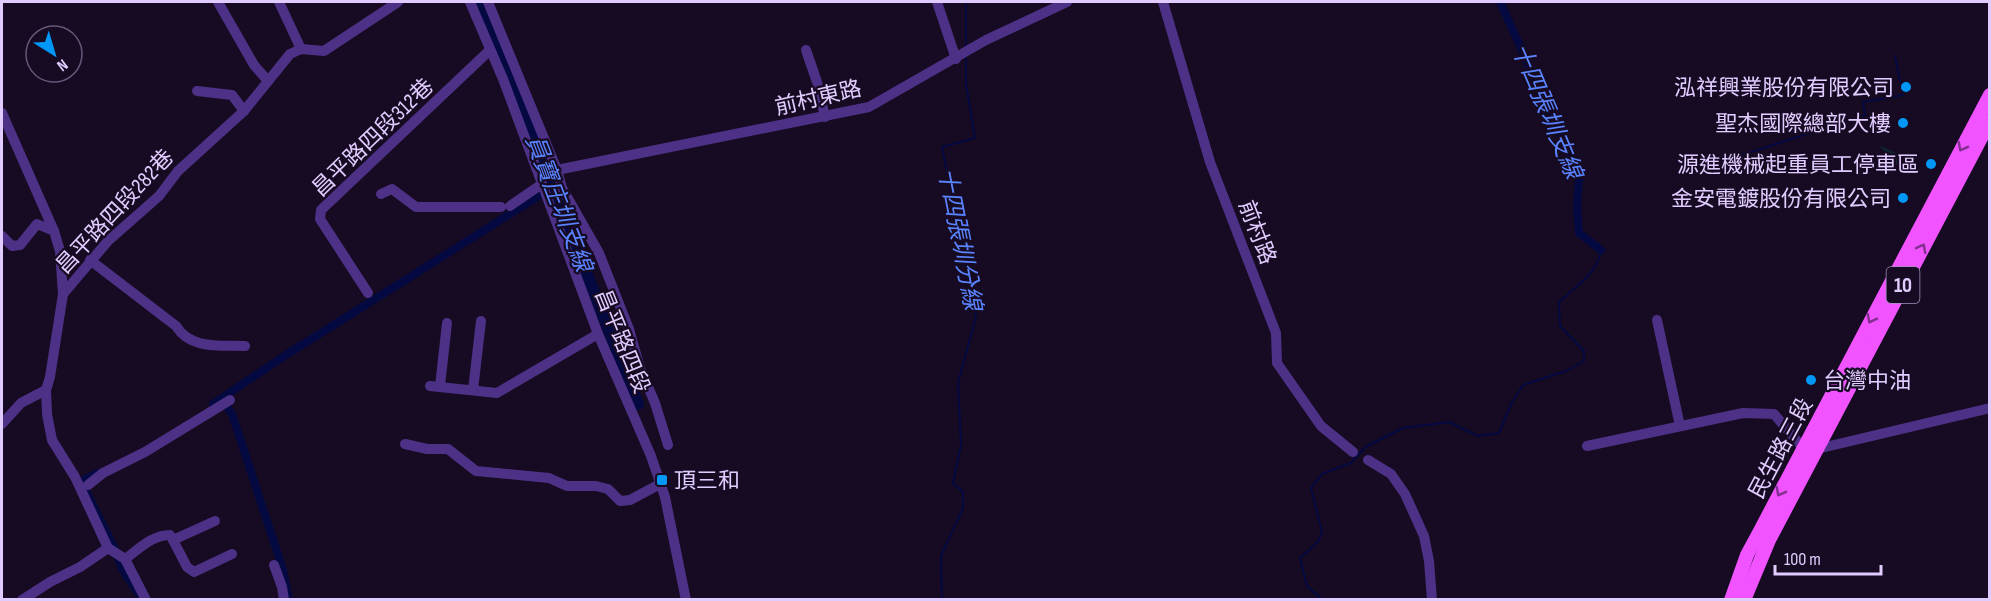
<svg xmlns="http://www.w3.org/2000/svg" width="1991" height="601" font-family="'Sofia Sans Condensed','Noto Sans TC',sans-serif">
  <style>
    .green { fill: #0d252d }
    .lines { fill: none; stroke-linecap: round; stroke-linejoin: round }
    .stream { stroke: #040942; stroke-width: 2 }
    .canal { stroke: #040942; stroke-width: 8 }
    .river { stroke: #040942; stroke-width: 12 }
    .minor { stroke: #4d3186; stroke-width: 10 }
    .major { stroke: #f053ff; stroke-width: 14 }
    .oneway { stroke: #832f90 }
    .poi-dot { fill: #0097f7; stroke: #160b22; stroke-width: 2 }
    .labels { text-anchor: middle; stroke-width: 4.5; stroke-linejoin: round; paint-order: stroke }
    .shield { fill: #160b22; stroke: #a492bd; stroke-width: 1.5 }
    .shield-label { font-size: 21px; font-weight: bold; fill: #e1ccff }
    .poi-label { font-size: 22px; fill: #e1ccff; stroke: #160b22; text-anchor: end }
    .street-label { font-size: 22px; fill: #e1ccff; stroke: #160b22 }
    .water-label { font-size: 24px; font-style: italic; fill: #5a83ff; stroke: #160b22 }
  </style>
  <rect width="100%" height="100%" fill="#160b22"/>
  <polygon class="green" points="1879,145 1918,164 1917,166 1900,168"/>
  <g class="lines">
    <g class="stream">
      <polyline points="966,2 966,47"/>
      <polyline points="1714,164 1865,115 1863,102 1903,95 1895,56"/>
      <polyline points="942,600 941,556 963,508 963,492 953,483 961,445 958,383 976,317 942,147 975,138 966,84 966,56"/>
      <path d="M1323 600 1307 586 1300 558 1318 542 1322 532 1311 488 1322 474 1351 463 1365 447 1403 428 1449 422 1478 436 1499 433 1511 404 1523 385 1566 371 1584 361V351L1560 326 1559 302C1573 289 1599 272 1601 250"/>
    </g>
    <g class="canal">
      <polyline points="1500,2 1561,136 1579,180 1577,207 1579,233 1601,250"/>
      <polyline points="222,400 232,414 237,429 283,570 289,600"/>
      <polyline points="213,404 286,355 553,187"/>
      <polyline points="97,473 81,481 114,547 122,569 138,593"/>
    </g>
    <polyline class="river" points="480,2 638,404"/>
    <g class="minor">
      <polyline points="218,2 254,65 267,80"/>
      <polyline points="279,2 301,49"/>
      <polyline points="470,2 503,79 598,334 651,456 665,497 686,600"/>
      <polyline points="488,2 557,170 562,188 599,253 629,329 640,368 655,403 668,445"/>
      <polyline points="937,2 956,59"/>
      <polyline points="1163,2 1210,162 1276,333 1277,363 1321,426 1353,452"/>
      <polyline points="806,50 817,82 825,117"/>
      <polyline points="197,91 232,95 244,111"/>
      <polyline points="2,113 54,231 60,251 63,294"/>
      <polyline points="557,170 869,107 986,40 1067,2"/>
      <polyline points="381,194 392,189 416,207 501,207"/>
      <polyline points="510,206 542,184"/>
      <polyline points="2,236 12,246 20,245 37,224 54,231"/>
      <path d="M90 260 176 326C191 350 220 345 245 346"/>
      <polyline points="368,293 320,219 321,210 490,50"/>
      <polyline points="1657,320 1680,426"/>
      <polyline points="430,386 497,393 598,334"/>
      <polyline points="440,386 447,323"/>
      <polyline points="473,390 481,321"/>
      <polyline points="2,424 21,403 46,390"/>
      <polyline points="405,444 427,449 448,449 476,471 549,478 567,486 596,486 608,489 620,501 630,500 660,484"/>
      <polyline points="1587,446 1743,413 1774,414 1803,448"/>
      <polyline points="1817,449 1990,408"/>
      <polyline points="1368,460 1391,474 1405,494 1424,536 1429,561 1432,600"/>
      <polyline points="88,485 103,473 145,452 230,400"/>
      <polyline points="173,540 187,567 194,572 232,554"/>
      <path d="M125 559C139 549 152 535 170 535L173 540 215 521"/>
      <polyline points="274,565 282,587 284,600"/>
      <polyline points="22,600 50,582 80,567 108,548"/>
      <polyline points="146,600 125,559 108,548 75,477 52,440 47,414 46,390 50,377 63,294 108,241 159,196 178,171 244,111 290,54 301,49 324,51 398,2"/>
    </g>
    <g class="major">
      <polyline points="1731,600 1747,555 1760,531 1990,95"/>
      <polyline points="1744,600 1769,540 1990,121"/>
    </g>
  </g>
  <defs><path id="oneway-chevron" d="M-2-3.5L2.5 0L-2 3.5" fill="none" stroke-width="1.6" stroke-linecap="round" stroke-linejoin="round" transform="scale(1.5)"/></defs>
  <g class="oneway">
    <use href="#oneway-chevron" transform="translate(1962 147) rotate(118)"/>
    <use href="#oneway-chevron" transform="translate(1922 248) rotate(-62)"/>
    <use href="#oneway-chevron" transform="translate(1871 319) rotate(117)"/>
    <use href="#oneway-chevron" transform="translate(1780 492) rotate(118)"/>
  </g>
  <g class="poi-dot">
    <circle cx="1906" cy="87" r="6"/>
    <circle cx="1903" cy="123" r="6"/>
    <circle cx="1931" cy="164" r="6"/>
    <circle cx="1903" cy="198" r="6"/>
    <circle cx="1811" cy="380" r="6"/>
    <rect x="656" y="474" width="12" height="12" rx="3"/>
  </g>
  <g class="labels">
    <rect class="shield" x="1886.5" y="267" width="33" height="36" rx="4.5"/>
    <g class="shield-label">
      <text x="1903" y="292">10</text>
    </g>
    <g class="poi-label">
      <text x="1894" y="95">泓祥興業股份有限公司</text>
      <text x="1891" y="131">聖杰國際總部大樓</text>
      <text x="1919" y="172">源進機械起重員工停車區</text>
      <text x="1891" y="206">金安電鍍股份有限公司</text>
      <text x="1823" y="388" text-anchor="start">台灣中油</text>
      <text x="674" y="488" text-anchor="start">頂三和</text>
    </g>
    <g class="street-label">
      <text transform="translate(818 97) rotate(-13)" y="8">前村東路</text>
      <text transform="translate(372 137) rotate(-44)" y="8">昌平路四段312巷</text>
      <text transform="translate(114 211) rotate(-47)" y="8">昌平路四段282巷</text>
      <text transform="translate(1258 232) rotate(69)" y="8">前村路</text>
      <text transform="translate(623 341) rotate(68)" y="8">昌平路四段</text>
      <text transform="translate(1780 448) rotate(-62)" y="8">民生路三段</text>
    </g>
    <g class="water-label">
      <text transform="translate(1547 111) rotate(67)" y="8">十四張圳支線</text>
      <text transform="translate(559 203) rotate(69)" y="8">員寶庄圳支線</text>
      <text transform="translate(960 239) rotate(79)" y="8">十四張圳分線</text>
    </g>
  </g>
  <rect width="1991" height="601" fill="none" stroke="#e1ccff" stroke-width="6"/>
  <g transform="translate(54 54) rotate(143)"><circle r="28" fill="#160b22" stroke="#67587a" stroke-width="1.5"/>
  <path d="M0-4.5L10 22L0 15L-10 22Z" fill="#0097f7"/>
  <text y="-9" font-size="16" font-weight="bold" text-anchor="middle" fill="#e1ccff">N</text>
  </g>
  <path d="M1775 565v9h106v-9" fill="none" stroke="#e1ccff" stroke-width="3"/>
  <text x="1784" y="565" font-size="18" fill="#e1ccff" stroke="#160b22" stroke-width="4.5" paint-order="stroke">100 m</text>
</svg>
